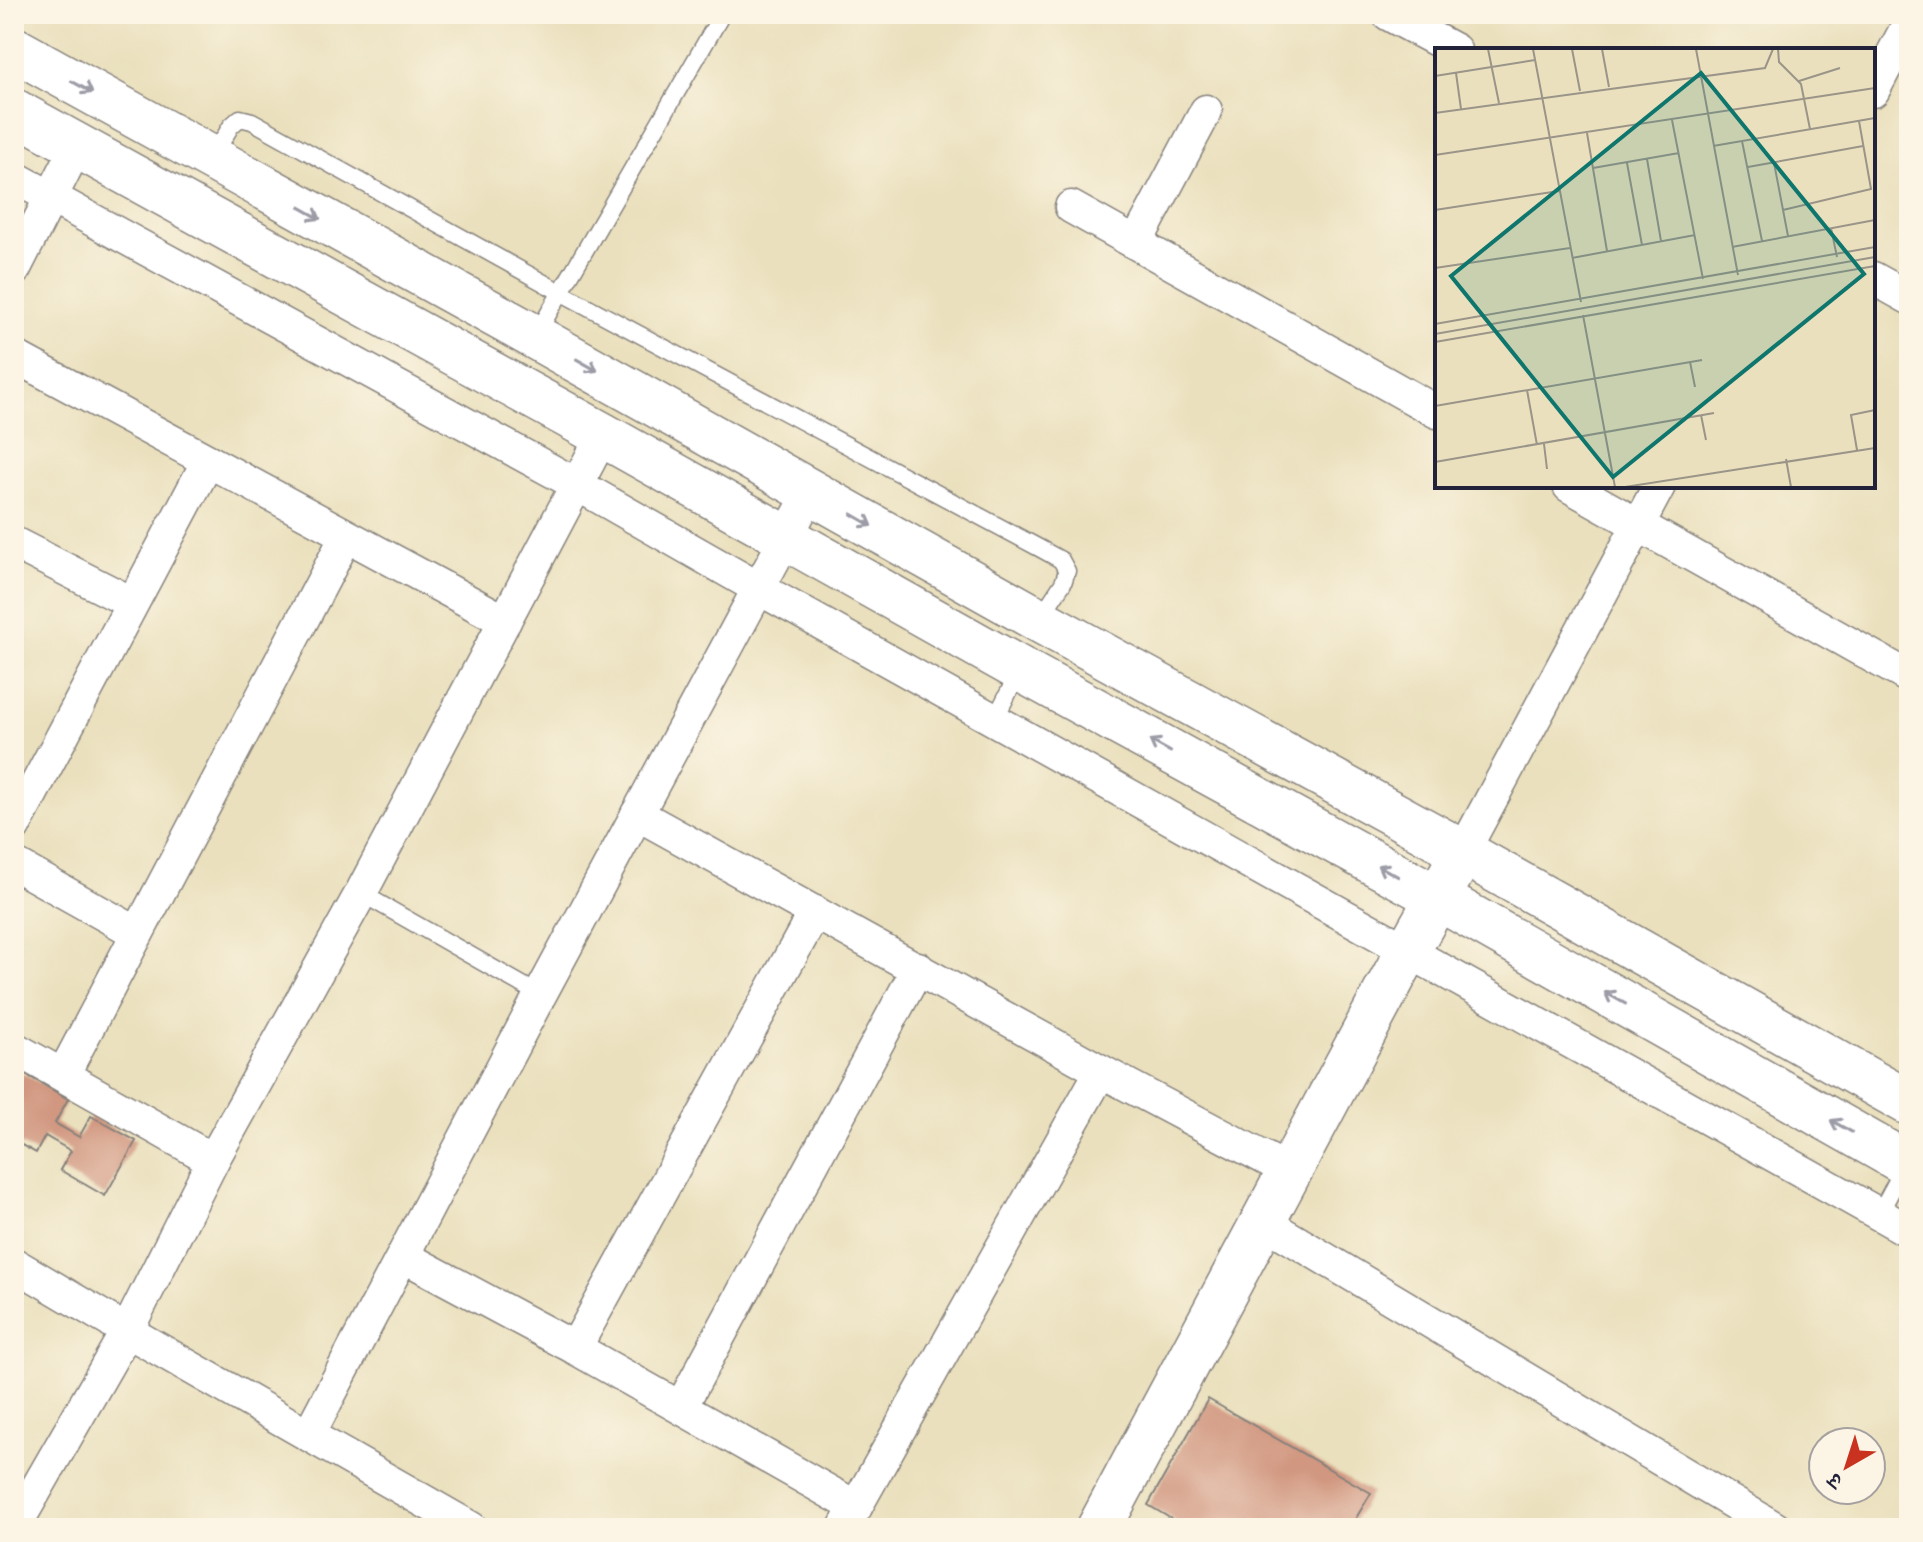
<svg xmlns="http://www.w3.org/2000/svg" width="1923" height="1542" font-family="'Gentium Book Plus','Noto Serif Devanagari',serif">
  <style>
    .building { fill: #d19780 }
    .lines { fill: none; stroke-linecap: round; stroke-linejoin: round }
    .lane-casing { stroke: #86817c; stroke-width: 19 }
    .street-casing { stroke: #86817c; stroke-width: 35 }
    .secondary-casing { stroke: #86817c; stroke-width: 47 }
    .lane { stroke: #fff; stroke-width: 16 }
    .street { stroke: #fff; stroke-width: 32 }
    .secondary { stroke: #fff; stroke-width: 44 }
    .oneway { stroke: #9c9ca7 }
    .inset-road { fill: none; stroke: #9a9489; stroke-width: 2 }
    .view { fill: #0f766e; fill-opacity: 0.15; stroke: #0f766e; stroke-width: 4 }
    .inset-edge { fill: none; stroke: #22223b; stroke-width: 4 }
  </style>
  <rect width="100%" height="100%" fill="#fcf5e5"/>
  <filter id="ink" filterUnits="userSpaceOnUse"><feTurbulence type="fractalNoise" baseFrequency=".0125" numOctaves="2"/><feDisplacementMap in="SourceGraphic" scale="16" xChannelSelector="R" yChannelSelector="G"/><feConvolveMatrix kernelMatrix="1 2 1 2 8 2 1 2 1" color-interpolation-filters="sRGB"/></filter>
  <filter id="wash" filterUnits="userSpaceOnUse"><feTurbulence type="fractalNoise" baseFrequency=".006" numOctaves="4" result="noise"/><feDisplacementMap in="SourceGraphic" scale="32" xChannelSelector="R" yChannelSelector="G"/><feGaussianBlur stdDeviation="1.8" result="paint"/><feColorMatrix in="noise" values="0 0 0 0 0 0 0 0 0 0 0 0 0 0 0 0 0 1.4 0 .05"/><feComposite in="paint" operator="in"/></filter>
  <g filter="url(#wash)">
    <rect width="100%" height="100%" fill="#eae0bd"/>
    <g id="blocks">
      <g class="building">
        <polygon points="23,1073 68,1099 55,1123 79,1137 91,1116 136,1141 105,1196 60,1170 71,1151 45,1136 36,1153 14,1141 14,1089"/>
        <polygon points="1208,1399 1371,1493 1350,1528 1187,1528 1148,1505"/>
      </g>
    </g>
  </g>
  <g filter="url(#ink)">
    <use href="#blocks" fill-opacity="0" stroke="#86817c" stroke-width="2"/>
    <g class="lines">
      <g class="lane-casing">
        <g id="lane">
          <polyline points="212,158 231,126 240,118 252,121 562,293 1041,549 1061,560 1067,571 1063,583 1040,618"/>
          <polyline points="536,335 722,14"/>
          <polyline points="995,719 1020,670"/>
          <polyline points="361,893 540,995"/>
          <polyline points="1879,1214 1905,1166"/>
        </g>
      </g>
      <g class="street-casing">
        <g id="street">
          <polyline points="1388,14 1455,50"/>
          <polyline points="1873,91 1909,23"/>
          <polyline points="14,177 576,484 758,588 1909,1231"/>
          <polyline points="1071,207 1437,412"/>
          <polyline points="1136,243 1206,111"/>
          <polyline points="14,270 77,146"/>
          <polyline points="1873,278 1909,298"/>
          <polyline points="14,356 505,621"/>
          <polyline points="1569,486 1909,677"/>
          <polyline points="14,543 132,603"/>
          <polyline points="637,814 1101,1071 1289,1171"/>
          <polyline points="14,827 208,461"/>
          <polyline points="1463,852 1659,486"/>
          <polyline points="14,864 137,933"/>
          <polyline points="14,1048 213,1160"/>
          <polyline points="63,1075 346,537"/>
          <polyline points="1262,1221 1775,1528"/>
          <polyline points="403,1256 575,1348 856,1507"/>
          <polyline points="14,1264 127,1331 471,1528"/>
          <polyline points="575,1348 815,912"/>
          <polyline points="681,1407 918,968"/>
          <polyline points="309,1434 540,995 811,491"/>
          <polyline points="14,1528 127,1331 213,1160 361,893 603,435"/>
          <polyline points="844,1528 1101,1071"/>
        </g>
      </g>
      <g class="secondary-casing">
        <g id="secondary">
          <polyline points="14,49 535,337 1039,620 1463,852 1909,1103"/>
          <polyline points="14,111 603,435 1020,669 1438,898 1909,1165"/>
          <polyline points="1099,1528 1408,950 1452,872"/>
        </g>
      </g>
      <use href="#lane" class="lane"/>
      <use href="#street" class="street"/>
      <use href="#secondary" class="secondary"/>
    </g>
    <defs><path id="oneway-shaft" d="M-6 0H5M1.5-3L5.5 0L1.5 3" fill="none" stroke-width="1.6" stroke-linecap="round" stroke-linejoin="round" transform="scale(2)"/></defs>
    <g class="oneway">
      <use href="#oneway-shaft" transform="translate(82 87) rotate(29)"/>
      <use href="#oneway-shaft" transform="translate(310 213) rotate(29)"/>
      <use href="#oneway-shaft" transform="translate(587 365) rotate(29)"/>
      <use href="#oneway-shaft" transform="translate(862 520) rotate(30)"/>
      <use href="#oneway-shaft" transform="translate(1160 746) rotate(-151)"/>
      <use href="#oneway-shaft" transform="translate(1388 871) rotate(-151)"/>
      <use href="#oneway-shaft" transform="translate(1615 998) rotate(-151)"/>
      <use href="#oneway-shaft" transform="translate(1841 1126) rotate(-151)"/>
    </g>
  </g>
  <g transform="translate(1435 48)">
    <rect width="440" height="440" fill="#eae0bd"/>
    <path class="inset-road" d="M53 1 64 55M98 1 146 254M137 1 145 43M167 1 174 39M261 1 303 227M343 1 344 14 366 36 375 81M21 25 26 61M0 28 100 12M364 33 405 20M0 65 330 20 338 1M237 72 268 231M152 85 172 203M307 93 327 193M278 98 440 70M0 107 440 40M212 111 226 193M192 115 207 197M339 115 353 188M313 119 428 98M158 120 244 105M0 162 124 143M348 162 436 141 424 73M396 180 402 209M297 199 440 172M137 210 260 187M0 220 135 200M148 267 180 439M0 276 440 199M0 286 440 209M0 294 440 218M255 314 260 339M92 342 102 397M0 358 267 312M266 367 271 392M109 396 112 421M422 402 416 367 440 362M351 411 356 439M0 414 279 365M190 439 440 400"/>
    <path class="view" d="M266 25 429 226 178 429 16 228Z"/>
    <rect width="440" height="440" class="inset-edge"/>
  </g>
  <rect width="1923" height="1542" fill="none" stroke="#fcf5e5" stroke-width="48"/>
  <g transform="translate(1847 1466) rotate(219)"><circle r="38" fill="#fcf5e5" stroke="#a5a1a1" stroke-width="2"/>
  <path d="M0-6L14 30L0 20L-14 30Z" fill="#c8321e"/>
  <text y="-12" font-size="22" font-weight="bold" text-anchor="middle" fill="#22223b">उ</text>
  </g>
</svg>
